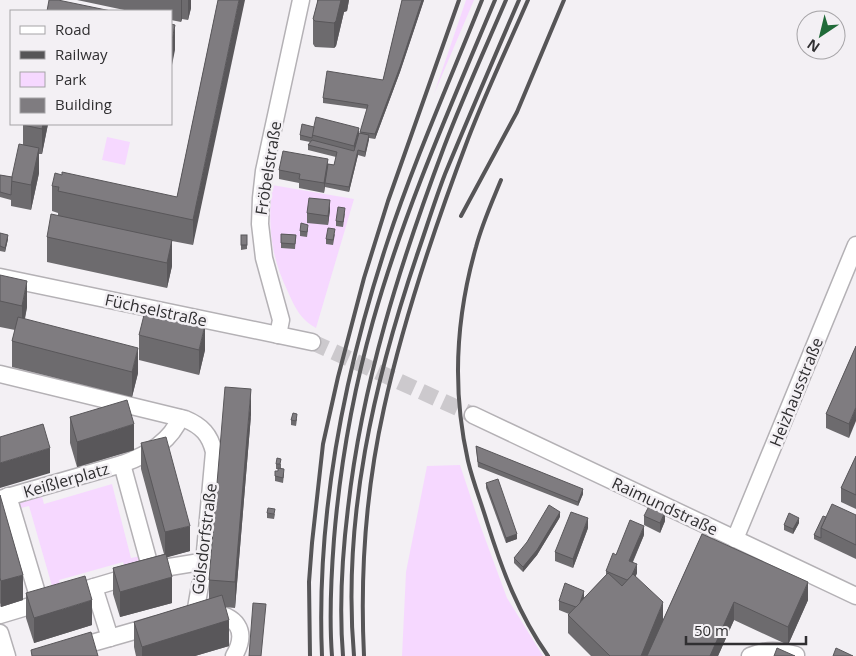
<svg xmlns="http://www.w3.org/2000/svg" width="856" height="656" font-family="'Open Sans',sans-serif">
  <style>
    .green { fill: #f6d8ff }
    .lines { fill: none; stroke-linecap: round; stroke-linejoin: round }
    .minor-tunnel { stroke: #ccc9cd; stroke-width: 16; stroke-dasharray: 16 8; stroke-linecap: butt }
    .minor-casing { stroke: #b4b1b5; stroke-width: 19 }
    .minor { stroke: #fff; stroke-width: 16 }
    .rail { stroke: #565557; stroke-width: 4 }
    .wall { fill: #6d6b6e }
    .shaded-wall { fill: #59575a }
    .building { fill: #7f7c80; stroke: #59575a }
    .labels { text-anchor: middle; stroke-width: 5; stroke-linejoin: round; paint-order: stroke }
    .street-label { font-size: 16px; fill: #302f31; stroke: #f3f0f4 }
  </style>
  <rect width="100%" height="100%" fill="#f3f0f4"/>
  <g class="green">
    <polygon points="466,0 474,0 434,94"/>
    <polygon points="107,137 130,142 125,165 102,160"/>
    <path d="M272 185 354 199 316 328C301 320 295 308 288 292 270 254 268 227 272 185Z"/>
    <polygon points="460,465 479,522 507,598 543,656 402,656 406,572 427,466"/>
    <polygon points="112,484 131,558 141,556 141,561 127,572 123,562 59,580 61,588 52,586 29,506 17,509 19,501 41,493 44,504"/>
  </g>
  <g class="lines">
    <polyline class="minor-tunnel" points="312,342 473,415"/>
    <g class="minor-casing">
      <g id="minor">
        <polyline points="0,277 312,342"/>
        <polyline points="278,335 281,320 264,258 260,224 261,198 264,171 301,0"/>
        <path d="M0 374 185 419C202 426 210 435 214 452L204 563 195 614"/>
        <polyline points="473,415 856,596"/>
        <path d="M122 464C145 456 170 443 180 418"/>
        <polyline points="8,496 40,603 151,570 194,563 204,563"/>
        <polyline points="0,499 122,464 151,570"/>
        <polyline points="735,539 856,245"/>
        <polyline points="94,587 110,638"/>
        <path d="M208 612C236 615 249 630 234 656"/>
        <polyline points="0,615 40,603"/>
        <polyline points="0,633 7,656"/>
        <polyline points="47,656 155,625"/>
        <path d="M750 656C766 649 779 650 796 655"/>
      </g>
    </g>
    <use href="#minor" class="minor"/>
    <g class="rail">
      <path d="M501 180C492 202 482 224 476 247 456 317 452 390 468 461 473 482 481 502 487 522 502 570 519 615 548 656"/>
      <polyline points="461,216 517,112 564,0"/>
      <polyline points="310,656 309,582 312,543 323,444 338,377 364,278 388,201 459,0"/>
      <path d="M322 656C316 515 343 377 387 243 414 161 450 80 482 0"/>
      <path d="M332 656C329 617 331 578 334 539 340 466 353 392 373 321 404 211 451 105 495 0"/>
      <path d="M343 656C339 607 342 557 348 508 362 383 400 264 444 147 463 97 485 49 506 0"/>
      <path d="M354 656C342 519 374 381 418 252 427 226 435 200 445 174 469 116 494 58 519 0"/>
      <path d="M364 656C360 574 366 489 384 408 404 317 435 226 468 139 486 92 508 46 528 0"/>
    </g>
  </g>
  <g class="wall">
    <polygon points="77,0 191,0 191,8 188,20 182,19 181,22 171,20 171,11 129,11"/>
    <polygon points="218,0 193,245 172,241 172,266 167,288 47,262 47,237 58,215 58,213 52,211 52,186 177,197"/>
    <polygon points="317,0 349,0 347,11 344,12 336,46 334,48 315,47 313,44 313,19 317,4"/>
    <polygon points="402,0 424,0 400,72 375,139 369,138 365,157 358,155 349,192 325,187 324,193 299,188 299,183 279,179 279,170 328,164 334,165 336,157 308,150 308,145 310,142 300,140 300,135 314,127 360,133 367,109 323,103 323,98 383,80"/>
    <polygon points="48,124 42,154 39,154 39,173 31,210 11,206 11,200 0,197 0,175 12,177 23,145 23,125"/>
    <polygon points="330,210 328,225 307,223 307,213"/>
    <polygon points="345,213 343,227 336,226 336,221"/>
    <polygon points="308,229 307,237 300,236 300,231"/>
    <polygon points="0,233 8,239 5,252 0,251"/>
    <polygon points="281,234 296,235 295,249 281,248"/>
    <polygon points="335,234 333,245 326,244 326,239"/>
    <polygon points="241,235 247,235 247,249 241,250"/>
    <polygon points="0,275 27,307 25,319 138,373 132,397 12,367 12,341 15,330 0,327"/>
    <polygon points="139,335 205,350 199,375 139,360"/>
    <polygon points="856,346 849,438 826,428 826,414"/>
    <polygon points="251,415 235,608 225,607 229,646 195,656 136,656 134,647 134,622 209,599 209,580"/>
    <polygon points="70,417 134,450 77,467 70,443"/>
    <polygon points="297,419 296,426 291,425 291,420"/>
    <polygon points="141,443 190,551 166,557 172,603 120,617 113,594 113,568 164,554 141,469"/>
    <polygon points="476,446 583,494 578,506 478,467"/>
    <polygon points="856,456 856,509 841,502 841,488"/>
    <polygon points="276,464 281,464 281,469 284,474 283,483 275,481 275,476 278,471 278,469 276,469"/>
    <polygon points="486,483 517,539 506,543 486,488"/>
    <polygon points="0,495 23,600 1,607 0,603"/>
    <polygon points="267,513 275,514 274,519 267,518"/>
    <polygon points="856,515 856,559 814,539 814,535 826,517"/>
    <polygon points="644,516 665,521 660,533 644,525"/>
    <polygon points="560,517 537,555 523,572 514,563 514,558"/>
    <polygon points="799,523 793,534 784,530 784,525"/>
    <polygon points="588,528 573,568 555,561 555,552"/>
    <polygon points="702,534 808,600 788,645 734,620 718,656 591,656 568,633 568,615 569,614 559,610 559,601 584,598 606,575 606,571 616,555 644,535 633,562 637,573 635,577 663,620"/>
    <polygon points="26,593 92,625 34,643 26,618"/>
  </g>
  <g class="shaded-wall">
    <polygon points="181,0 182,0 182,19 181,22"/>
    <polygon points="188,0 191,0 191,8 188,20"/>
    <polygon points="239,0 245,0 193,245 193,220"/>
    <polygon points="341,0 349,0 347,11 344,12 336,46 334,48 334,23"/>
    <polygon points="422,0 424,0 400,72 375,139 375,134"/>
    <polygon points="175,25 175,50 171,70 171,45"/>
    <polygon points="43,124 48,124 42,154 42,129"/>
    <polygon points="359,128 359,138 354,156 354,146"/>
    <polygon points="369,135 369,140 365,157 365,152"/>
    <polygon points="39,148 39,173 31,210 31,185"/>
    <polygon points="358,150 358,155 349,192 349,187"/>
    <polygon points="328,159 328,169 325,183 324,193 324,183"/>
    <polygon points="330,200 330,210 328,225 328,216"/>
    <polygon points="8,235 8,239 5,252 5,248"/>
    <polygon points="172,240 172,266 167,288 167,263"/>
    <polygon points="27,281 27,307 22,331 22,306"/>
    <polygon points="205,325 205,350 199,375 199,350"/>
    <polygon points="138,348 138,373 132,397 132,372"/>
    <polygon points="251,389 251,415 235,608 235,582"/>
    <polygon points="856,407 856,421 849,438 849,424"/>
    <polygon points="134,424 134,450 77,467 77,442"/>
    <polygon points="50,448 50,473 0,488 0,463"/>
    <polygon points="583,489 583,494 578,506 578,502"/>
    <polygon points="560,512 560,517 537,555 523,572 523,567"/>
    <polygon points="665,512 665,521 660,533 660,523"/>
    <polygon points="588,518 588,528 573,568 573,559"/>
    <polygon points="799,518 799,523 793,534 793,529"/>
    <polygon points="190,526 190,551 165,558 165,532"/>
    <polygon points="644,526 644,535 629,570 629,561"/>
    <polygon points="517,534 517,539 506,543 506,538"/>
    <polygon points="637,564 637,573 630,591 630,581"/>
    <polygon points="23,575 23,600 1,607 1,581"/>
    <polygon points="172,577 172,603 120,617 120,592"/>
    <polygon points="808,582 808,600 788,645 788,627"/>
    <polygon points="584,591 584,600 578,608"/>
    <polygon points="92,600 92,625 34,643 34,618"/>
    <polygon points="663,602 663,620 648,656 641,656"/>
    <polygon points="734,602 734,620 718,656 710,656"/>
    <polygon points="229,620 229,646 195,656 142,656 142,647"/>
  </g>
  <g class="building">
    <polygon points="49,0 58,0 111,11 47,11"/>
    <polygon points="218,0 239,0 193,220 58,191 59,187 52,186 55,173 62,175 62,172 177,197"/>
    <polygon points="318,0 341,0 336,21 334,23 315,21 313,19"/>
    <polygon points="402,0 422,0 400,67 375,134 360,132 368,105 323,98 327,71 383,80"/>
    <polygon points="171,24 175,25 171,45"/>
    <polygon points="316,117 359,128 354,146 312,135"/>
    <polygon points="24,124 43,124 42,129 23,125"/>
    <polygon points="302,124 314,127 312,138 300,135"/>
    <polygon points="359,133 369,135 365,152 358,150 349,187 325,183 328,164 334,165 337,152 308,145 312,140 354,151"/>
    <polygon points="19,144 39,148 31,185 11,181"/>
    <polygon points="283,151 328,159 324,183 299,179 300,174 279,170"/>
    <polygon points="0,175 12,177 11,195 0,192"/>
    <polygon points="309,198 330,200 328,216 307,213"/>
    <polygon points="338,207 345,208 343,222 336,221"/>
    <polygon points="51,214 172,240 167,263 47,237"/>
    <polygon points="301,223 308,225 307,232 300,231"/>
    <polygon points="328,228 335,229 333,240 326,239"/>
    <polygon points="0,233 8,235 5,248 0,246"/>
    <polygon points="281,234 296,235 295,244 281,243"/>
    <rect x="241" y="235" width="6" height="10"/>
    <polygon points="0,275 27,281 22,306 0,301"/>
    <polygon points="145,311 205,325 199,350 139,335"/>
    <polygon points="18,317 138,348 132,372 12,341"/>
    <polygon points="856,346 856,407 849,424 826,414"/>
    <polygon points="225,387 251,389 235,582 209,580"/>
    <polygon points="127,400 134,424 77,442 70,417"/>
    <polygon points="293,413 297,414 296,421 291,420"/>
    <polygon points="43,424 50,448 0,463 0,437"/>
    <polygon points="166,437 190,526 165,532 141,443"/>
    <polygon points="476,446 583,489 578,502 478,462"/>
    <polygon points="856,456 856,495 841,488"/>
    <polygon points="277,458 281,459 280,464 276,464"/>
    <polygon points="278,468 284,469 283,478 275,476 275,471 278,471"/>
    <polygon points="498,479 517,534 506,538 486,483"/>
    <polygon points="0,495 23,575 1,581 0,578"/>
    <polygon points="650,504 665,512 660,523 644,516"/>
    <polygon points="832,504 856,515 856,545 821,528"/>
    <polygon points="549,505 560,512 537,550 523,567 514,558 527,542"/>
    <polygon points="268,508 275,509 274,514 267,513"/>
    <polygon points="571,512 588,518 573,559 555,552"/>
    <polygon points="789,513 799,518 793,529 784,525"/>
    <polygon points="823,516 826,517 821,528 821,538 814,535"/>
    <polygon points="630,520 644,526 629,561 637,564 632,575 627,580 606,571 613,553 616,555"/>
    <polygon points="702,534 808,582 788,627 734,602 710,656 647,656"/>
    <polygon points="166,554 172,577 120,592 113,568"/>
    <polygon points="608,573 622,586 633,574 663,602 641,656 610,656 568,615"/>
    <polygon points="85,576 92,600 34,618 26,593"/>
    <polygon points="565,583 584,591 580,603 576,607 559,601"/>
    <polygon points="222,595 229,620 142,647 134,622"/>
    <polygon points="253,603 266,604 261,656 249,656"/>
    <polygon points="91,632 98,656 32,656 31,650"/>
    <polygon points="777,648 795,656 774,656"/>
    <polygon points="836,648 853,656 833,656"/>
  </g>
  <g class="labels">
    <g class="street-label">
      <text transform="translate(268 168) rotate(-81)" y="6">Fröbelstraße</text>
      <text transform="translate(156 310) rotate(12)" y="6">Füchselstraße</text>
      <text transform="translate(796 392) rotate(-68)" y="6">Heizhausstraße</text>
      <text transform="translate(66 480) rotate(-16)" y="6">Keißlerplatz</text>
      <text transform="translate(665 506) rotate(25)" y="6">Raimundstraße</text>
      <text transform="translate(204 539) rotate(-83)" y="6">Gölsdorfstraße</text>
    </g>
  </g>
  <rect x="10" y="10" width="162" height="115" fill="#f3f0f4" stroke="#a5a3a6"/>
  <rect x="20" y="26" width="25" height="8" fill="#ffffff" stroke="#a5a3a6"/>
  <text x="55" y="35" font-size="15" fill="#302f31">Road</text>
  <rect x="20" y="51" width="25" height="8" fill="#565557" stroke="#a5a3a6"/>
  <text x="55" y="60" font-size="15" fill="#302f31">Railway</text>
  <rect x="20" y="72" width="25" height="15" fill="#f6d8ff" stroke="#a5a3a6"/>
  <text x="55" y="85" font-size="15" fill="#302f31">Park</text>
  <rect x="20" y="98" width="25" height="15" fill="#7f7c80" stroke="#a5a3a6"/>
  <text x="55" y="110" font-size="15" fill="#302f31">Building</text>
  <g transform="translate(821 35) rotate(215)"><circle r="24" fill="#f3f0f4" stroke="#a5a3a6"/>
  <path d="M0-4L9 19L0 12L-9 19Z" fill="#206a38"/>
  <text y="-8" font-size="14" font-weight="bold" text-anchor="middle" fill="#302f31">N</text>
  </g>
  <path d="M686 636v8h120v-8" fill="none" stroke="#302f31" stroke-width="2.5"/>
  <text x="694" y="636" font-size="15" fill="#302f31" stroke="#f3f0f4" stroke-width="4" paint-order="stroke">50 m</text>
</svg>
